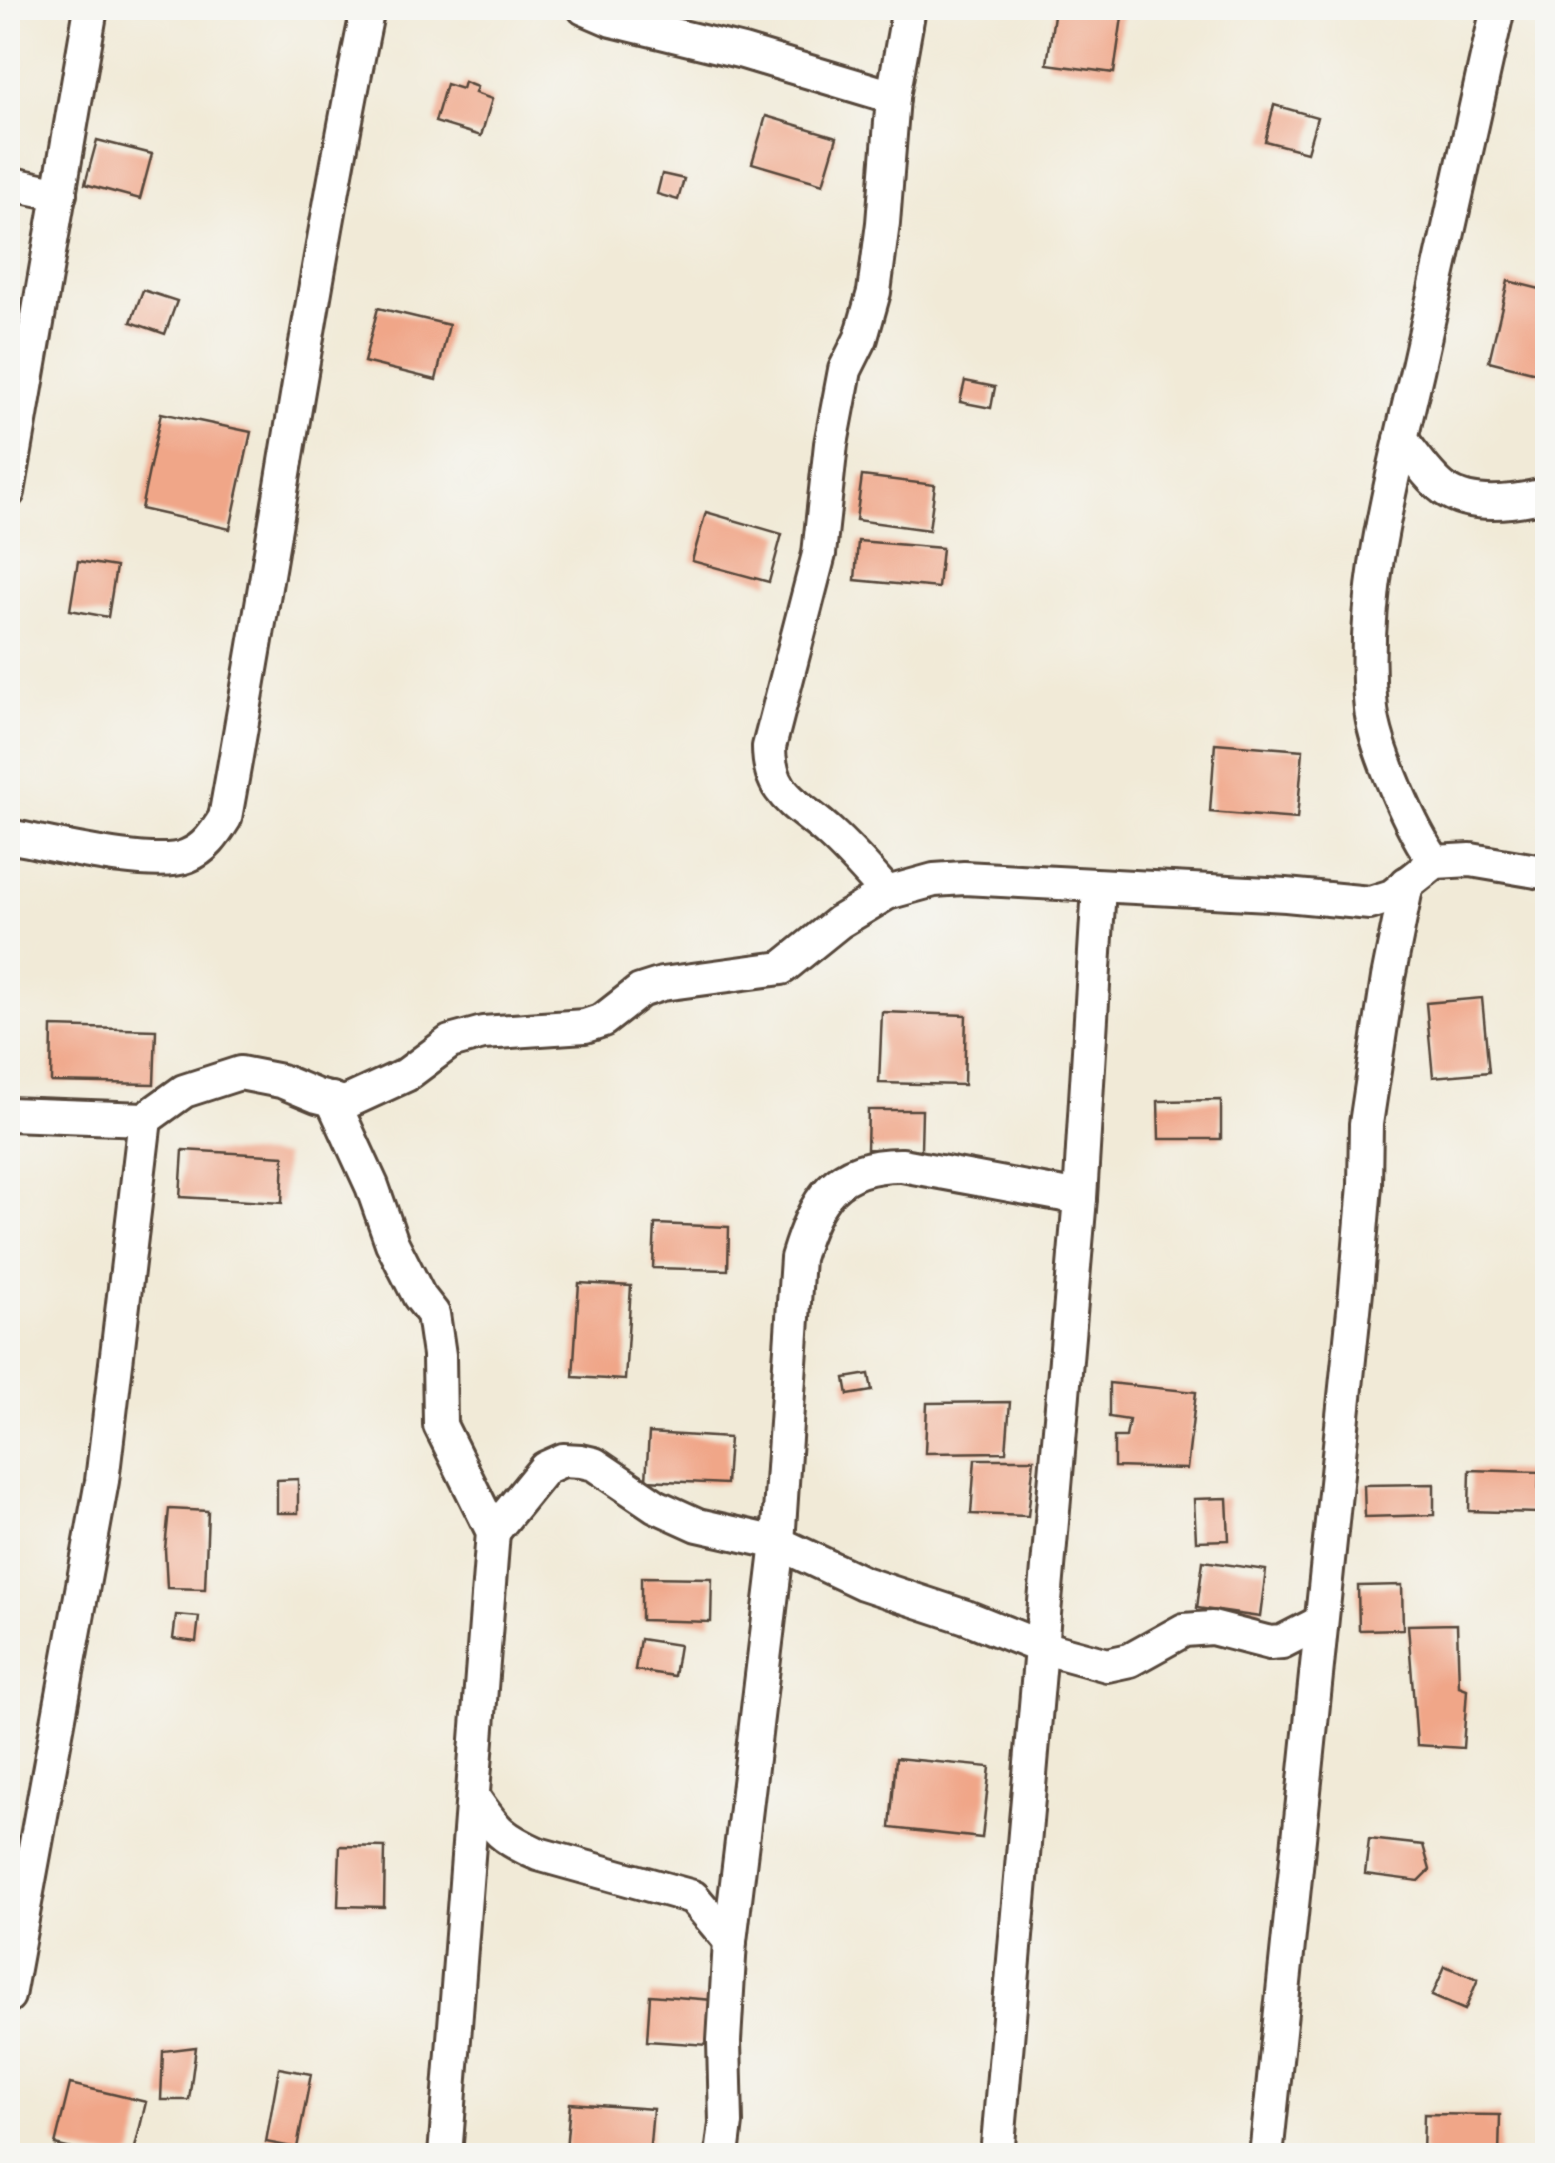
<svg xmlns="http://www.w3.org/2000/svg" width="1555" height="2163" font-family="Kalam,sans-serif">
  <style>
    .building { fill: #f0a688 }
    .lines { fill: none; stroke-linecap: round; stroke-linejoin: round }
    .minor-casing { stroke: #56473a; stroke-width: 38 }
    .minor { stroke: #fff; stroke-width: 32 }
  </style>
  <rect width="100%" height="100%" fill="#f6f6f2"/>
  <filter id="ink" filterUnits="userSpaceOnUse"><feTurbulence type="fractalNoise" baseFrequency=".01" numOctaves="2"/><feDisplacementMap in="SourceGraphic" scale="20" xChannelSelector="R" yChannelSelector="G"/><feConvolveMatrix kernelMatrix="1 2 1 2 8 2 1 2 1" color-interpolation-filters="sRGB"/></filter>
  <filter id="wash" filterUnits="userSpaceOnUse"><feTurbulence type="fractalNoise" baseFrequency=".0048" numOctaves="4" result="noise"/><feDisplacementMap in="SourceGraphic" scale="40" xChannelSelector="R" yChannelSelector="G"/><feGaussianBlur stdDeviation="2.25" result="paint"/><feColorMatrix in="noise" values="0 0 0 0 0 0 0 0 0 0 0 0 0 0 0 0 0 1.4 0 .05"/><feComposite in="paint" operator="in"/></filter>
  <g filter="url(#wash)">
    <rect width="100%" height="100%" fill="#f1ead7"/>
    <g id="blocks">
      <g class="building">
        <polygon points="1055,8 1123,10 1114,73 1047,64"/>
        <polygon points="464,82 477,87 475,93 492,99 481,136 435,122 446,84 462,89"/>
        <polygon points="1274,105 1317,117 1307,152 1265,141"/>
        <polygon points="766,116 837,137 823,184 752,163"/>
        <polygon points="97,140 152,154 140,199 85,184"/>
        <polygon points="662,174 684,179 678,200 657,194"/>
        <polygon points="1508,281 1548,291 1548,376 1489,361"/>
        <polygon points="143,290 177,301 165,334 131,322"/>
        <polygon points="378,308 449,325 436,380 364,362"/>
        <polygon points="965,381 995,387 991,408 960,402"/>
        <polygon points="161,413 251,432 230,529 141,509"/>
        <polygon points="862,476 935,485 929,530 856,520"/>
        <polygon points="706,512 782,534 769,582 692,561"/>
        <polygon points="858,541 942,548 938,588 855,580"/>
        <polygon points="78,561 116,567 108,617 70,610"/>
        <polygon points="1215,743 1303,750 1297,819 1210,812"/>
        <polygon points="1482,998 1489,1072 1433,1077 1426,1003"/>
        <polygon points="882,1012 966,1015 964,1085 879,1083"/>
        <polygon points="52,1027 156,1030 154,1084 51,1082"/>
        <polygon points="1221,1100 1221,1139 1159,1139 1158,1101"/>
        <polygon points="868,1110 922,1110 921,1150 867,1149"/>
        <polygon points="183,1150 284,1156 282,1203 180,1197"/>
        <polygon points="655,1224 729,1227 728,1270 653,1268"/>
        <polygon points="579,1283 631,1286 625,1380 573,1377"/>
        <polygon points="869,1374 872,1391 848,1395 845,1378"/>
        <polygon points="1109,1383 1196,1392 1187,1469 1114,1467 1114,1437 1126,1437 1129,1420 1109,1417"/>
        <polygon points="1010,1402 1006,1452 925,1453 927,1403"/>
        <polygon points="649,1433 729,1438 726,1484 646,1480"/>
        <polygon points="975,1459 1034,1459 1028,1516 971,1514"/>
        <polygon points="1470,1470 1539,1472 1538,1513 1469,1511"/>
        <polygon points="298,1479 298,1513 277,1513 277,1480"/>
        <polygon points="1434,1484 1434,1515 1365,1517 1364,1485"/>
        <polygon points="1227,1498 1229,1540 1196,1541 1194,1499"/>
        <polygon points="169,1509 208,1511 205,1589 167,1588 165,1549"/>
        <polygon points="1203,1561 1266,1570 1260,1617 1197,1608"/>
        <polygon points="641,1577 712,1578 711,1622 641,1620"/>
        <polygon points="1402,1585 1403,1629 1359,1630 1358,1586"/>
        <polygon points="176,1615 199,1617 196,1642 173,1639"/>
        <polygon points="1457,1624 1459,1686 1467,1689 1463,1748 1417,1745 1408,1625"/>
        <polygon points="640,1639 679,1645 674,1676 635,1670"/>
        <polygon points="896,1758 990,1767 982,1838 890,1828"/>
        <polygon points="1369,1839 1423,1845 1430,1870 1419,1881 1365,1874"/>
        <polygon points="340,1846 385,1847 384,1907 338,1906"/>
        <polygon points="1445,1966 1478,1979 1465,2010 1432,1996"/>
        <polygon points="650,1995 713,2000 709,2045 647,2041"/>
        <polygon points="196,2047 189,2100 161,2100 163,2051"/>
        <polygon points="279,2068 311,2074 297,2148 266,2142"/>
        <polygon points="70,2084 146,2102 133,2156 100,2156 55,2145"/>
        <polygon points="570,2103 653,2109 649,2156 566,2150"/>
        <polygon points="1424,2114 1500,2115 1499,2156 1423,2156"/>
      </g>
    </g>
  </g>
  <g filter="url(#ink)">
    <use href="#blocks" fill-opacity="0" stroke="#56473a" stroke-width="2.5"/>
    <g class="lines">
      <g class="minor-casing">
        <g id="minor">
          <polyline points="584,8 612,20 743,52 893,97"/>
          <polyline points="8,183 60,194"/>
          <path d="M1401 439C1414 455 1427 476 1444 489 1472 509 1517 502 1548 494"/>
          <polyline points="8,492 91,8"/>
          <path d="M8 836C48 843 153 870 187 856 205 849 215 834 225 818 274 548 313 276 368 8"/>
          <path d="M1435 862C1412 831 1375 748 1371 709 1359 597 1392 480 1417 371 1444 250 1471 129 1498 8"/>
          <path d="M887 893C869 873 851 852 831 834 799 804 769 797 769 747L819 554 831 444 845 370 861 338 874 292 883 223 893 97 909 8"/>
          <polyline points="332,1099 372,1186 392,1243 419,1296 433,1314 439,1355 440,1425 493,1532 445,2156"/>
          <polyline points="8,1114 145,1119 184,1091 240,1073 281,1081 317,1096 345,1103 406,1075 450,1042 483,1033 585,1026 603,1020 640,991 662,984 782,968 839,922 887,893 934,880 964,878 1286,895 1370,903 1392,896 1435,862 1471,860 1548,873"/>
          <polyline points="493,1532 545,1468 563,1460 581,1461 594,1464 656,1506 698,1525 778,1543 863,1583 966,1617 1041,1647 1107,1665 1130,1660 1184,1630 1212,1628 1270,1643 1282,1642 1321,1622"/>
          <path d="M473 1797C496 1830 500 1837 538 1854L693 1897 730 1941"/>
          <polyline points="8,1996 102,1481 145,1119"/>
          <path d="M722 2156 726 2123 724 2041 730 1941 778 1543 797 1258C815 1199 835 1164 902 1165L1080 1198"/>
          <polyline points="997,2156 1080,1198 1099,887"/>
          <polyline points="1266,2156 1356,1291 1365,1185 1366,1124 1388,978 1407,883"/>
        </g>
      </g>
      <use href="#minor" class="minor"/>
    </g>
  </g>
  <rect width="1555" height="2163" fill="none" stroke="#f6f6f2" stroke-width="40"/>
</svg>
